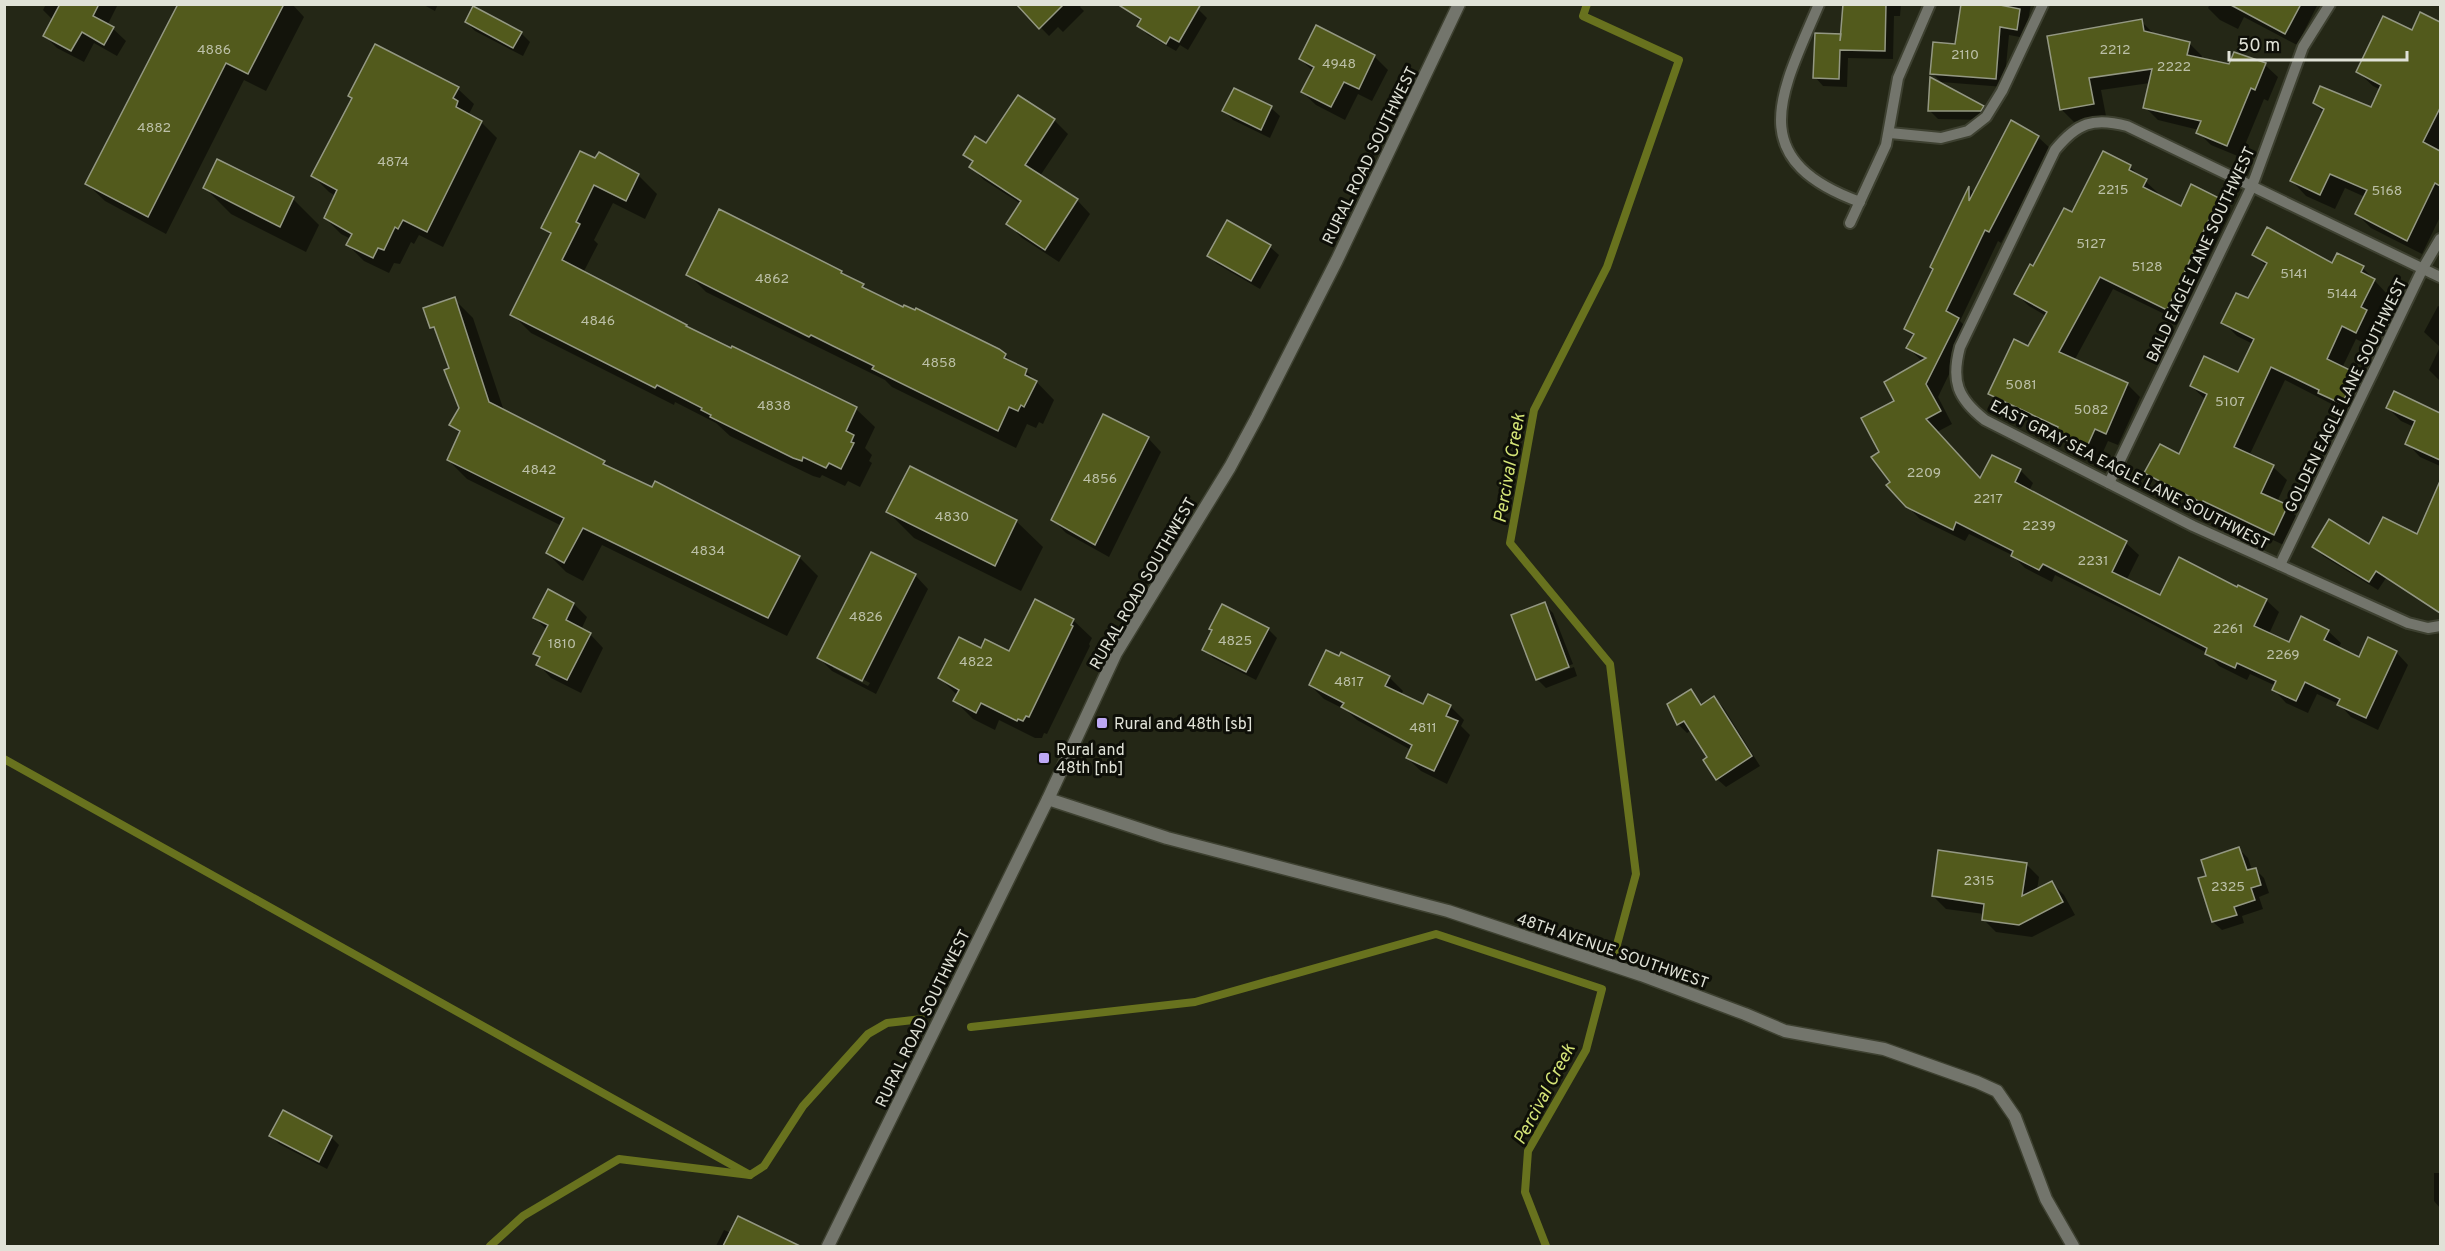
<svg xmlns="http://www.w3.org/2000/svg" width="2445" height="1251" font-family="Overpass,sans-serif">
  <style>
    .shadow { fill: #0007; fill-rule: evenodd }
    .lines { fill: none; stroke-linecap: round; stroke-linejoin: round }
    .stream { stroke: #68721e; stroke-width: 8 }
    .building { fill: #525a1c; stroke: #949883; stroke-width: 1.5 }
    .service-casing { stroke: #3e4131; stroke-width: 14 }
    .minor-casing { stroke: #3e4131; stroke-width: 15 }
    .tertiary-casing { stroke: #3e4131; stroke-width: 15 }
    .service { stroke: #73756c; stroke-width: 10 }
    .minor { stroke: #73756c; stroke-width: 12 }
    .tertiary { stroke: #73756c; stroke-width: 12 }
    .poi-dot { fill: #bea9f5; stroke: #0e0f08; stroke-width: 2 }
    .labels { text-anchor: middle; stroke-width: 6; stroke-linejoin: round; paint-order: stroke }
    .number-label { font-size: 14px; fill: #bcc0a8 }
    .street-label { font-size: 16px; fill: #e0e2d7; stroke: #0e0f08 }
    .poi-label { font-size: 16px; fill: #e0e2d7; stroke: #0e0f08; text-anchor: start }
    .water-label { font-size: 18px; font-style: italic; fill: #d5e577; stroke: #0e0f08 }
  </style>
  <rect width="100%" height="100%" fill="#242716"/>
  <g class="shadow">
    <polygon points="46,4 118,4 108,24 126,41 117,56 94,43 84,62 57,48 45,36 53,20 43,10"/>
    <polygon points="179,4 292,4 304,17 266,91 244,80 166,234 105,201 87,184"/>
    <polygon points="422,4 438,4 435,11"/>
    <polygon points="1018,4 1082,4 1080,7 1084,11 1063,32 1058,27 1049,36"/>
    <polygon points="1845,4 1901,4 1900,16 1894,16 1893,59 1848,58 1847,87 1823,86 1815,77 1842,38"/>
    <polygon points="1963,4 2031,4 2025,38 2009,35 2004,87 1941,82 1932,73 1956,45"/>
    <polygon points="2210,4 2318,4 2297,45 2244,17 2238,29 2220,20 2208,8"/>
    <polygon points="474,8 521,33 530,42 523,56 475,31 466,22"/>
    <polygon points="1198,9 1207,18 1188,50 1180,45 1176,51 1148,35 1139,26 1140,21 1131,12"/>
    <polygon points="2421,14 2440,23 2440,217 2422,254 2371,228 2357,214 2365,197 2345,188 2335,209 2306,196 2292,181 2323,112 2314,103 2372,109 2381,90 2373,86 2358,72 2412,32"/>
    <polygon points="2141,21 2154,34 2189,43 2202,56 2201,59 2230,66 2265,65 2278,77 2268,101 2264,99 2240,157 2211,145 2198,132 2199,130 2158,120 2145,107 2150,83 2101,90 2106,116 2074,122 2061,109 2049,38"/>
    <polygon points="1316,27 1374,56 1388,70 1372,101 1358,94 1345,120 1316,105 1302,92 1313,71 1300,59"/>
    <polygon points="458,89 474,104 469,114 481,122 497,138 443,247 419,235 414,244 411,242 400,264 394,263 389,273 364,261 348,245 351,239 341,234 325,218 336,196 329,192 313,176"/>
    <polygon points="1234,90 1271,108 1280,116 1270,138 1233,120 1224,111"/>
    <polygon points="1018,97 1054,120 1068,134 1040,176 1077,200 1090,214 1059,262 1022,238 1008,224 1021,204 984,180 971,167 973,163 965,155 986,145"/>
    <polygon points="1983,107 1992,116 1990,120 1938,119 1929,110"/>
    <polygon points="2038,137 2051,149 2001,243 1998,241 1960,321 1970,331 1938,397 1952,424 1937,432 1981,480 1993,457 2021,471 2033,483 2029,491 2126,543 2139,555 2126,581 2160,597 2238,589 2266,600 2279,612 2269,634 2290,644 2328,631 2341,643 2338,649 2360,659 2396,652 2408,665 2378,730 2351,717 2339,704 2317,694 2308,713 2286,703 2274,690 2276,686 2250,674 2247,680 2219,666 2207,653 2139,617 2055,575 2052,582 2025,568 2012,555 1969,534 1965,541 1920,519 1907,506 1892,482 1881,452 1896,401 1923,362 1908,348 1914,337 1905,328 1934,270 1932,267 1969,188 1974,193"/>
    <polygon points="581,153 638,175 657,194 645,219 613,203 594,240 598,244 583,273 690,330 732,350 733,348 856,409 875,427 865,448 872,455 869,461 872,463 860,487 848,481 845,486 822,475 820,478 813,476 730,436 716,423 675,402 674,405 531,333 512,314 551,236 543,227"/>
    <polygon points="2130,167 2158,193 2157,195 2181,208 2218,199 2230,212 2179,321 2113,289 2074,361 2127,384 2140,397 2118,445 2108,441 2099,461 2069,447 2056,435 2058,432 2003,406 1990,393 2029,348 2046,316 2029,306 2016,294 2072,214"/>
    <polygon points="205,188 293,199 319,225 306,252 231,214"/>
    <polygon points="1270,247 1279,255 1260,289 1217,264 1208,255"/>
    <polygon points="2254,254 2333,265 2338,255 2363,268 2387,294 2375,319 2380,325 2370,346 2356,339 2342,368 2355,374 2369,388 2355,416 2285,380 2249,456 2273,467 2287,480 2277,502 2287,507 2300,520 2288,547 2217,514 2216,515 2160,486 2146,473 2180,456 2206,400 2191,386 2239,374 2253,344 2237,336 2223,322 2248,300 2267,267"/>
    <polygon points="841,272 863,285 872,294 1005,355 1015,365 1026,371 1054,400 1043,424 1039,422 1036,428 1027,424 1016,448 892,387 885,380 706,292 688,274"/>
    <polygon points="454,299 473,318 504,411 604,462 611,469 799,557 818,576 787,636 602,545 583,581 566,572 547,553 562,526 467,479 448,460 461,434 451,425 460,408 451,369 438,333 432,327"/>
    <polygon points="2438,306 2440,307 2440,347 2424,332"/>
    <polygon points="2440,347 2440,381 2429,370"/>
    <polygon points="2395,393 2440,414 2440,466 2420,457 2407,443 2414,427 2401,421 2388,408"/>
    <polygon points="1148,438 1161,452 1109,557 1066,533 1053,520"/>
    <polygon points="911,468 1016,521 1043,547 1021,591 914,538 888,512"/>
    <polygon points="2433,501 2440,504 2440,614 2386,578 2378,590 2323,556 2314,547 2369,546 2418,536"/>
    <path d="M915 575 928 589 876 694 832 671 819 658ZM833 664 870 683 868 686 833 668Z"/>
    <polygon points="1036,601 1073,620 1092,638 1089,644 1090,646 1047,734 1044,733 1042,738 1035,738 999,720 995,730 973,719 955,701 958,696 940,678 981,650 1010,653"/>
    <polygon points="574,604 587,617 581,630 590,634 603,648 581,693 551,678 538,664 540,659 535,653 547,630 535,618"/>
    <polygon points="1544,604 1553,613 1573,664 1539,677 1539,680 1574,667 1577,676 1546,688 1537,679"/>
    <polygon points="1268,629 1277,638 1256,680 1213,658 1204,649 1214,631"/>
    <polygon points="1389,677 1403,691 1401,695 1424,706 1429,696 1450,706 1464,720 1461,726 1470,735 1447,784 1421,771 1407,758 1411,750 1357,720 1346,710 1324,699 1310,685"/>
    <polygon points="1691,691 1703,705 1714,698 1723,707 1760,766 1726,787 1717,779 1709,758 1692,730 1687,733 1678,724 1669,704"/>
    <polygon points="2239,849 2248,858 2252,870 2255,869 2264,878 2269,893 2259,897 2263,909 2242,916 2244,923 2222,930 2213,922"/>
    <polygon points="2026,864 2039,877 2037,890 2052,883 2064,895 2075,915 2032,937 1996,932 1984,920 1984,914 1946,909 1933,896"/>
    <polygon points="284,1112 331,1137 339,1145 327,1169 279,1144 271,1136"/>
    <polygon points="2434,1173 2440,1173 2440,1208 2434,1201"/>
    <polygon points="724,1230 731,1233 782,1244 781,1246 716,1246"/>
  </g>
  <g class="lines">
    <g class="stream">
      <polyline points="1587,4 1583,16 1679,60 1607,267 1534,410 1510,543 1610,664 1636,874 1615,952"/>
      <polyline points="4,759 750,1175"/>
      <polyline points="971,1027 1195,1002 1436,934 1602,989 1586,1050 1528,1151 1525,1192 1546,1246"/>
      <polyline points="490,1246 523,1216 619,1159 750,1175 764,1166 803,1106 868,1034 887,1023 922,1019"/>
    </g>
  </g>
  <g class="building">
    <polygon points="60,4 99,4 93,16 114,27 104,45 82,32 71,51 43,36"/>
    <polygon points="178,4 284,4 248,74 226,63 148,217 85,184"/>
    <polygon points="1016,4 1064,4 1039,29"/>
    <polygon points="1117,4 1201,4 1179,42 1170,37 1166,44 1137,26 1141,19"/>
    <polygon points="1843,4 1886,4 1885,51 1840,50 1839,79 1813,78 1815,33 1841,34 1840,41"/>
    <polygon points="1961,4 1995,4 2020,9 2017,30 2000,27 1996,79 1930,74 1933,42 1955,44"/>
    <polygon points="2229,4 2301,4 2285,34"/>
    <polygon points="473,6 522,32 513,48 465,22"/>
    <polygon points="2420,12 2440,22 2440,108 2423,142 2440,151 2440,186 2435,183 2407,241 2355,214 2367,190 2330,174 2320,195 2290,181 2324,109 2313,103 2320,86 2371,107 2381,85 2356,72 2383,16 2412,30"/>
    <polygon points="2142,19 2144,31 2190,42 2187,55 2229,64 2234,52 2266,63 2255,90 2251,88 2227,146 2196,133 2201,121 2143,108 2152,69 2089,78 2094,104 2060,110 2047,36"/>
    <polygon points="1316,25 1375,55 1359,89 1344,82 1331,107 1301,92 1314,67 1299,59"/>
    <polygon points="375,44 459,87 453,98 458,101 456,107 482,121 427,232 403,220 398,229 395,227 384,250 378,248 373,258 346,245 352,234 324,218 337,190 311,176 352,98 348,96"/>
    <polygon points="1930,77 1984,106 1981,111 1928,111"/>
    <polygon points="1234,88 1272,106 1261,130 1222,111"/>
    <polygon points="1018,95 1055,119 1025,165 1078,199 1045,250 1006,224 1021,201 969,167 973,161 963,155 975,136 986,143"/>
    <polygon points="2011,120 2039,136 1989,232 1985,230 1946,311 1959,318 1926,384 1941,411 1926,419 1980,478 1992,455 2021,469 2015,482 2127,541 2112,572 2160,595 2179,557 2237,587 2238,585 2267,599 2254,626 2289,642 2301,616 2329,630 2324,640 2359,657 2368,637 2397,651 2366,718 2337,705 2340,699 2305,682 2296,701 2272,690 2276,681 2237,663 2235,668 2205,654 2207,648 2043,564 2039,570 2011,556 2013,551 1956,522 1953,530 1906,507 1886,485 1890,482 1871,457 1879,452 1861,418 1894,401 1884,382 1926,358 1906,348 1914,334 1904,329 1933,269 1930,267 1969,186 1969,201"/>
    <polygon points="580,151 595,158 599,152 639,174 626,201 594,185 576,222 580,224 562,260 687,325 686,326 731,348 732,346 857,407 846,431 854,435 851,442 854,443 841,469 829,463 826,468 803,457 802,461 793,458 710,417 711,415 701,410 702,408 657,385 655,388 510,315 551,233 541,228"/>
    <polygon points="2103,151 2131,165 2129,170 2147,179 2143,187 2181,206 2191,184 2219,198 2167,310 2100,277 2059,352 2128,383 2106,434 2095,429 2086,449 2055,435 2058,427 1988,394 2014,339 2028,346 2047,312 2014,294 2030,264 2033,266 2064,208 2072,212"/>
    <polygon points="217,159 294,197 280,227 203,188"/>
    <polygon points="719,209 842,271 841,273 864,284 862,287 903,307 904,305 915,310 916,308 999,349 1006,354 1004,358 1027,369 1025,375 1037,381 1024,407 1021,405 1018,411 1009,407 998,431 872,369 874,366 833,346 811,335 809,337 686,275"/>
    <polygon points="1227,220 1271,245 1251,281 1207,256"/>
    <polygon points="2267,227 2332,263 2337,253 2364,266 2361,272 2375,279 2361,307 2367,310 2356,333 2342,326 2327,359 2356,373 2342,404 2318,393 2319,390 2271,367 2234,447 2274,465 2261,493 2288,505 2274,535 2203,501 2202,503 2144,473 2160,444 2179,454 2207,394 2190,386 2204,356 2238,372 2254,339 2221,323 2236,293 2248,298 2267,263 2252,255"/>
    <polygon points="455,297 489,402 605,461 603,464 652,487 655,481 800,556 768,618 583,528 564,563 546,553 564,518 447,460 460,431 449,425 459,408 444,370 449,368 434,327 430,328 423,308"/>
    <polygon points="2394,391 2440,413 2440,460 2405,444 2415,421 2386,408"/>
    <polygon points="1103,414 1149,437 1095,545 1051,520"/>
    <polygon points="910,466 1017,520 995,566 886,512"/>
    <polygon points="2440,481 2440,613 2376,571 2369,582 2312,547 2329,519 2369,544 2383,517 2417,534"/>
    <polygon points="871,552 916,574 862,681 817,658"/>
    <polygon points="548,589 574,603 566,620 591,633 567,680 536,665 540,657 533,654 548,625 533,618"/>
    <polygon points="1035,599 1074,619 1071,625 1073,626 1029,717 1026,716 1023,721 1018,719 1017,721 981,703 976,713 953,701 959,690 938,678 959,637 981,648 985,639 1009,651"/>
    <polygon points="1545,602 1569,667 1536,680 1511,615"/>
    <polygon points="1222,604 1269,628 1246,672 1202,650 1212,630 1209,629"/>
    <polygon points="1326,650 1339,656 1341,652 1390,676 1385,686 1423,704 1428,694 1451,705 1446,716 1458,721 1434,771 1406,758 1412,745 1341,707 1344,703 1309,685"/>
    <polygon points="1691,689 1701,705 1714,696 1752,756 1716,780 1703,760 1707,757 1684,721 1677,725 1667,704"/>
    <polygon points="2239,847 2247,870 2256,868 2261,885 2251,888 2255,900 2234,907 2237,915 2212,922 2198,878 2206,876 2201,860"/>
    <polygon points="1938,850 2027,863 2022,896 2052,881 2063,902 2019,925 1982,920 1984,904 1932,896"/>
    <polygon points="283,1110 332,1136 319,1162 269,1136"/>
    <polygon points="738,1216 800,1246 723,1246"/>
  </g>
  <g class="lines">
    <g class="service-casing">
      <g id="service">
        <path d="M1819 4C1781 93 1742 159 1860 202"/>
        <polyline points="1890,133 1941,138 1968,131 1986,117 2002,91 2043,4"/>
        <polyline points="1850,223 1886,145 1898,78 1930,4"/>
        <path d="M2440 277 2127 126C2093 117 2077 123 2055 150L1960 347C1951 381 1957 398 1985 420L2193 526 2408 623 2428 628 2440 626"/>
        <polyline points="2109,483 2252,186 2303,47 2330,4"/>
        <polyline points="2280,565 2423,268 2440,239"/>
      </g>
    </g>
    <g class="minor-casing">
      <polyline id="minor" points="1048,799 1167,838 1448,911 1641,975 1745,1014 1785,1031 1884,1049 1977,1082 1997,1091 2015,1117 2046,1199 2073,1246"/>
    </g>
    <g class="tertiary-casing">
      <polyline id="tertiary" points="828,1246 1048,799 1116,653 1230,467 1257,417 1337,260 1459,4"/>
    </g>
    <use href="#service" class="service"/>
    <use href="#minor" class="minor"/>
    <use href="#tertiary" class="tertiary"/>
  </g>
  <g class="poi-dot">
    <rect x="1096" y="717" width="12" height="12" rx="3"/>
    <rect x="1038" y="752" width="12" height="12" rx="3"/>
  </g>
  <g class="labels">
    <g class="number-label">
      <text x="214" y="54">4886</text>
      <text x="2115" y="54">2212</text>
      <text x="1965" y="59">2110</text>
      <text x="1339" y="68">4948</text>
      <text x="2174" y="71">2222</text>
      <text x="154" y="132">4882</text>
      <text x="393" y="166">4874</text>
      <text x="2113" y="194">2215</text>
      <text x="2387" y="195">5168</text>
      <text x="2091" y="248">5127</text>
      <text x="2147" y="271">5128</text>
      <text x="2294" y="278">5141</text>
      <text x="772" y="283">4862</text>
      <text x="2342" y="298">5144</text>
      <text x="598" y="325">4846</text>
      <text x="939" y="367">4858</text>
      <text x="2021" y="389">5081</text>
      <text x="2230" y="406">5107</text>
      <text x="774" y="410">4838</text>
      <text x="2091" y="414">5082</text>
      <text x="539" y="474">4842</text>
      <text x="1924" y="477">2209</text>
      <text x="1100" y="483">4856</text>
      <text x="1988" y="503">2217</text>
      <text x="952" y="521">4830</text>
      <text x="2039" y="530">2239</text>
      <text x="708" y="555">4834</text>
      <text x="2093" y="565">2231</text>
      <text x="866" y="621">4826</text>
      <text x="2228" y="633">2261</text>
      <text x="1235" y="645">4825</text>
      <text x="562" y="648">1810</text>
      <text x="2283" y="659">2269</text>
      <text x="976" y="666">4822</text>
      <text x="1349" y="686">4817</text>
      <text x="1423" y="732">4811</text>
      <text x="1979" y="885">2315</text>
      <text x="2228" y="891">2325</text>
    </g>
    <g class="street-label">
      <text transform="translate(1369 155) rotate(-64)" y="6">RURAL ROAD SOUTHWEST</text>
      <text transform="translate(2200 254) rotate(-65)" y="6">BALD EAGLE LANE SOUTHWEST</text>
      <text transform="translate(2345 395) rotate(-64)" y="6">GOLDEN EAGLE LANE SOUTHWEST</text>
      <text transform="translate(2130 474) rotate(27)" y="6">EAST GRAY SEA EAGLE LANE SOUTHWEST</text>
      <text transform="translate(1142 583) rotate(-60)" y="6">RURAL ROAD SOUTHWEST</text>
      <text transform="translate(1613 950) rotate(19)" y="6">48TH AVENUE SOUTHWEST</text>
      <text transform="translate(922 1018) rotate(-64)" y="6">RURAL ROAD SOUTHWEST</text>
    </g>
    <g class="poi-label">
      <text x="1114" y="729">Rural and 48th [sb]</text>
      <text x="1056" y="755">Rural and<tspan x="1056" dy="18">48th [nb]</tspan></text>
    </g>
    <g class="water-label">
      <text transform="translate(1509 468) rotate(-80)" y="6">Percival Creek</text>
      <text transform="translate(1544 1094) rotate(-62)" y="6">Percival Creek</text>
    </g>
  </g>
  <rect width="2445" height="1251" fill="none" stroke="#e0e2d7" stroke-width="12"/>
  <path d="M2229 51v9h178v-9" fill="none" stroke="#e0e2d7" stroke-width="3"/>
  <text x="2238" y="51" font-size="18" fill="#e0e2d7" stroke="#0e0f08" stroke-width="4.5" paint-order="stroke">50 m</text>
</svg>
